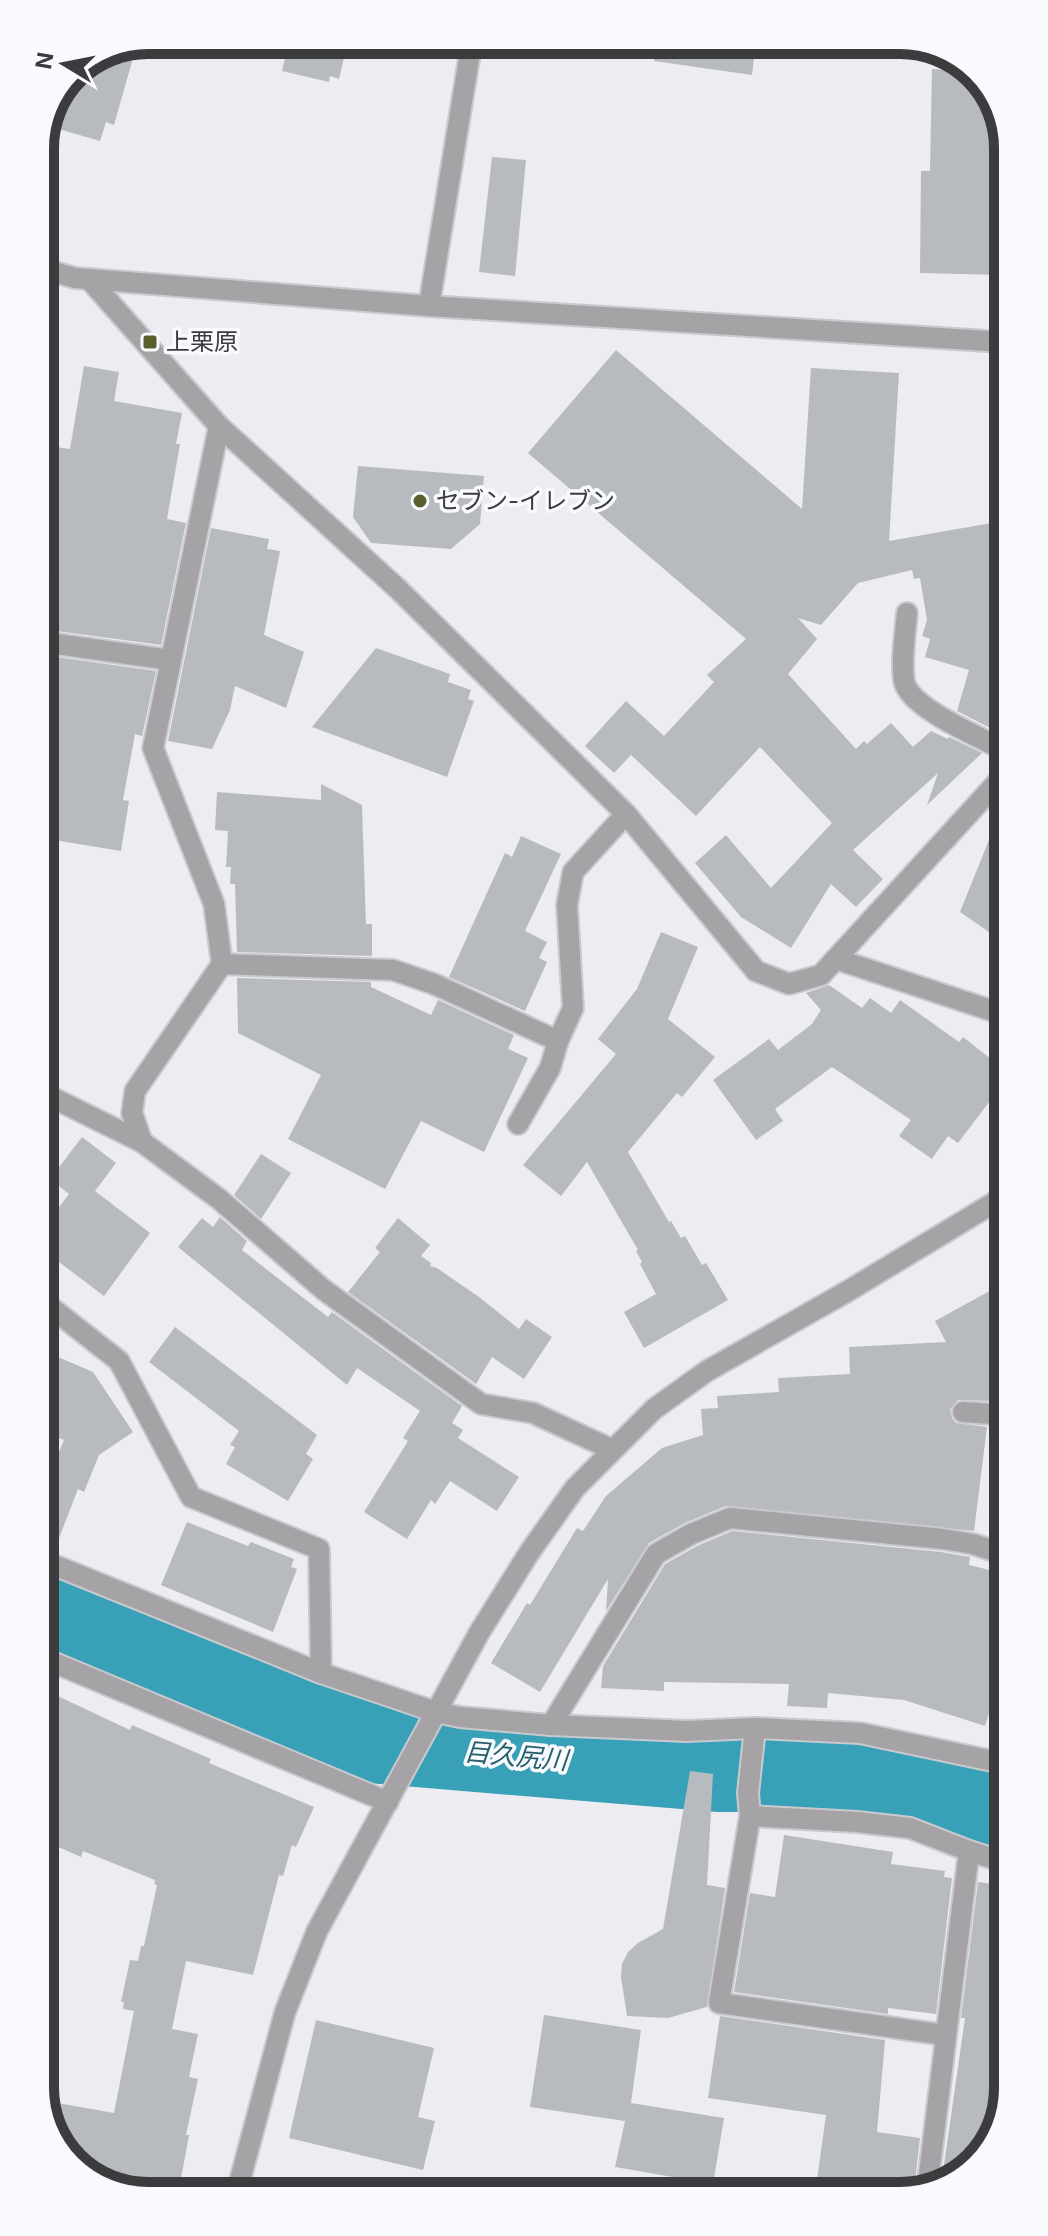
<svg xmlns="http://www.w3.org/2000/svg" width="1048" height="2236" font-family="Inter,'Noto Sans JP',sans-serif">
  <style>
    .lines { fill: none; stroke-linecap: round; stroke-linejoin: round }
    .river { stroke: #38a0b7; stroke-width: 78 }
    .building { fill: #b7bbc0 }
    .minor-casing { stroke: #c9c9ce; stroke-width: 24 }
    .minor { stroke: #a5a3a5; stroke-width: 20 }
    .poi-dot { fill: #595e2c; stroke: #f9fafe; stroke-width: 3 }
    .labels { text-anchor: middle; stroke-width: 7; stroke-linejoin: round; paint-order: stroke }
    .poi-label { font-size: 24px; fill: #3c3c3e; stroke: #f9fafe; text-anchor: start }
    .water-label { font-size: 26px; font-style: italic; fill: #265e6b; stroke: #f9fafe }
    .rim { fill: none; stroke: #3c3c3e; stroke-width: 10 }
  </style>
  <rect width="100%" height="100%" fill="#ececf2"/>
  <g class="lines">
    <polyline class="river" points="44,1611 246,1695 355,1738 380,1745 718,1773 841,1773 909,1784 1007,1814"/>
  </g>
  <g class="building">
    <polygon points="289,40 348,40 339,79 330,76 329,82 282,71"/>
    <polygon points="656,40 756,40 752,75 654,61"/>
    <polygon points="137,44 114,125 106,122 100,141 55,128 72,71"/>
    <polygon points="932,69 972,71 997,106 995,171 1002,172 1003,275 920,273 921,171 930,171"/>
    <polygon points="492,157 526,160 515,276 479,272"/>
    <polygon points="616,350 802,509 811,368 899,373 889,541 1003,521 1004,732 1002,734 957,711 969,670 925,657 930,639 922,636 927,620 920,578 914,579 912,570 858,583 821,625 798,618 817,639 788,674 856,749 864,741 867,744 891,723 913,747 931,731 948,739 949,737 982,753 927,805 938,773 853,850 883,879 856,907 831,884 791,948 741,917 695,863 726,835 771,888 832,823 760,747 696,816 631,755 614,773 585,746 626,701 664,736 714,682 707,675 746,639 528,453"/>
    <polygon points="84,366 119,372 114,401 182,413 176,444 180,444 167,519 186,523 161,645 42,629 41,445 70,449"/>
    <polygon points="358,466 484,476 480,524 451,549 371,543 353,517"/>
    <polygon points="211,528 269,539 267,549 280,551 264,635 304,652 286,708 235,686 230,710 212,749 168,741"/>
    <polygon points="376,648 450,674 448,682 471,690 468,699 474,701 447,777 312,727"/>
    <polygon points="42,655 156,671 142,736 135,734 123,800 129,801 121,851 42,838"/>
    <polygon points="321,784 362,805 366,924 372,924 372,956 237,952 235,884 230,884 231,867 226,867 228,831 215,830 217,792 321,800"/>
    <polygon points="1003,805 1004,805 1005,943 960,912"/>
    <polygon points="521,836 561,854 525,931 547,942 539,958 547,962 525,1011 449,977 505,853 512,857"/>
    <polygon points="661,932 698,947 668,1019 715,1057 682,1097 677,1093 628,1152 669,1222 671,1221 681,1238 685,1236 702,1265 706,1263 728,1300 644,1348 624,1312 656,1294 640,1264 642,1262 636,1251 638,1250 587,1162 561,1196 523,1165 616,1054 598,1039 637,989"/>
    <polygon points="237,978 371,982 371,987 431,1015 438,1000 514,1035 508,1049 528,1058 484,1152 421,1121 385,1189 288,1139 321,1075 238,1033"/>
    <polygon points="829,985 862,1008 870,998 891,1013 900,1000 959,1042 963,1037 1005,1070 1005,1081 958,1143 948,1136 932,1159 899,1136 911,1120 832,1067 775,1109 783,1121 756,1140 713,1080 769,1039 778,1050 812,1024 821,1010 806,993"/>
    <polygon points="82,1137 116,1163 95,1191 150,1233 104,1296 43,1250 43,1228 69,1194 50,1179"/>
    <polygon points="261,1154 291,1173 261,1219 234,1195"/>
    <polygon points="220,1217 247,1241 242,1250 275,1276 328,1317 332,1312 462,1406 452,1423 463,1430 458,1438 519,1477 497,1511 450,1481 435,1504 431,1500 407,1539 364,1512 408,1441 403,1438 420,1411 357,1368 347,1385 178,1247 202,1218 213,1227"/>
    <polygon points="398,1218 430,1245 421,1256 431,1263 430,1266 437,1268 479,1297 519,1329 526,1319 552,1337 524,1379 492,1357 476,1384 348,1292 380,1252 375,1248"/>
    <polygon points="1006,1282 1006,1396 991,1395 991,1401 958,1400 950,1410 952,1418 956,1423 987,1427 974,1531 726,1506 685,1523 649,1543 606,1611 608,1579 540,1692 491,1663 527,1603 530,1605 577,1528 583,1531 606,1496 662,1448 703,1435 701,1409 718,1408 717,1396 779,1392 778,1378 850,1374 849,1347 946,1342 935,1321"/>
    <polygon points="175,1327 317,1435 306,1454 313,1459 288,1501 226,1464 235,1447 230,1445 239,1431 149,1362"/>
    <polygon points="44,1351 93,1372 133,1432 99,1455 84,1492 78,1489 54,1551 44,1548 44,1488 64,1440 44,1432"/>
    <polygon points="187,1522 248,1546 251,1542 294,1559 291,1567 297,1569 273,1632 161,1585"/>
    <polygon points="732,1531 941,1552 970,1557 969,1565 1006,1574 1007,1642 1000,1670 1002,1671 985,1726 904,1700 828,1693 827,1708 787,1706 789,1684 664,1682 664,1691 601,1688 603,1666 665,1564 697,1546"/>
    <polygon points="45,1690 130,1730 132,1725 211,1759 209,1763 314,1807 296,1847 292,1845 283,1876 279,1875 253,1975 186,1961 172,2029 198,2034 189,2077 198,2079 186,2135 189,2135 178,2195 140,2196 83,2174 46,2123 46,2101 114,2113 134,2011 123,2009 124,2002 121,2002 130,1960 138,1961 141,1946 144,1946 157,1885 154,1884 155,1880 83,1851 81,1857 45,1841"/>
    <polygon points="690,1771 713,1774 707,1885 725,1888 707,2007 668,2018 627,2016 621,1977 622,1964 628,1952 638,1943 663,1929"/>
    <polygon points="784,1835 893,1852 891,1864 945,1871 944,1877 952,1878 936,2014 888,2008 888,2014 734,1992 750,1893 775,1897"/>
    <polygon points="978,1882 1007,1886 1008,2088 990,2148 941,2186 965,2018 961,2018"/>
    <polygon points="544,2015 641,2030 631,2103 724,2118 713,2184 615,2167 625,2121 530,2107"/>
    <polygon points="720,2016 885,2040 877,2132 920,2138 914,2190 846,2191 826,2188 827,2181 817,2180 826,2115 708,2098"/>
    <polygon points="316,2020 434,2048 418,2117 435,2121 423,2170 289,2138"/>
  </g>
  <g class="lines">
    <g class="minor-casing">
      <g id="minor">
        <polyline points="41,268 75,278 152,284 429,306 1003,342"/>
        <polyline points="89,279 219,426 398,589 626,814 756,971 789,984 821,975 1004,775"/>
        <polyline points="429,306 472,40"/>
        <polyline points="219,426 153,748 214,904 222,964"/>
        <path d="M907 613C905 635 901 659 904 681 909 708 980 737 1004 750"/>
        <polyline points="42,642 171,660"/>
        <polyline points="836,959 1005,1015"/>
        <polyline points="43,1093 142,1142 219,1199 324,1290 481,1404 533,1413 611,1449"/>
        <polyline points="518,1124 550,1068 558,1041 573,1008 567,905 573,872 626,814"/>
        <polyline points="142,1142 132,1113 135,1091 222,964 393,970 434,984 558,1041"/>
        <polyline points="44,1302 119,1361 191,1497 319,1549 321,1673"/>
        <polyline points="963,1412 1006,1415"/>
        <polyline points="44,1561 321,1673 436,1712 460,1717 551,1725 687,1731 755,1728 860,1733 1007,1764"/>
        <polyline points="45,1659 388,1802"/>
        <polyline points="551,1725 656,1554 691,1534 730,1518 943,1539 973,1544 1006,1555"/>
        <polyline points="755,1728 748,1793 750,1816 719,2003 945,2035"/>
        <polyline points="750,1816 857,1822 910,1828 969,1851"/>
        <polyline points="927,2190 969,1851 1007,1863"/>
        <polyline points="402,2194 451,2194"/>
        <polyline points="236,2195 285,2012 317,1931 479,1633 529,1553 575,1488 654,1409 707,1371 848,1291 1005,1196"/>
      </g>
    </g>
    <use href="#minor" class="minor"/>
  </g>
  <g class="poi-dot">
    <rect x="142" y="334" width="16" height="16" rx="4"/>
    <circle cx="420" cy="501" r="8"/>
  </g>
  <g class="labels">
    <g class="poi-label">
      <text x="166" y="350">上栗原</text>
      <text x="436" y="509">セブン-イレブン</text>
    </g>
    <g class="water-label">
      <text transform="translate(516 1756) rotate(5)" y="9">目久尻川</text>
    </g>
  </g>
  <path d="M0 0H1048V2236H0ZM148 54H900A94 94 0 0 1 994 148V2088A94 94 0 0 1 900 2182H148A94 94 0 0 1 54 2088V148A94 94 0 0 1 148 54Z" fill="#f9fafe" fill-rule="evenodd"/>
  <path class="rim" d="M148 54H900A94 94 0 0 1 994 148V2088A94 94 0 0 1 900 2182H148A94 94 0 0 1 54 2088V148A94 94 0 0 1 148 54Z"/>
  <g transform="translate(64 64) rotate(280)" stroke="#f9fafe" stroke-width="6" paint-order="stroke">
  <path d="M0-6L14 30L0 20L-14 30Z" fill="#3c3c3e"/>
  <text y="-12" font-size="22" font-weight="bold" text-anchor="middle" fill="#3c3c3e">N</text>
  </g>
</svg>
